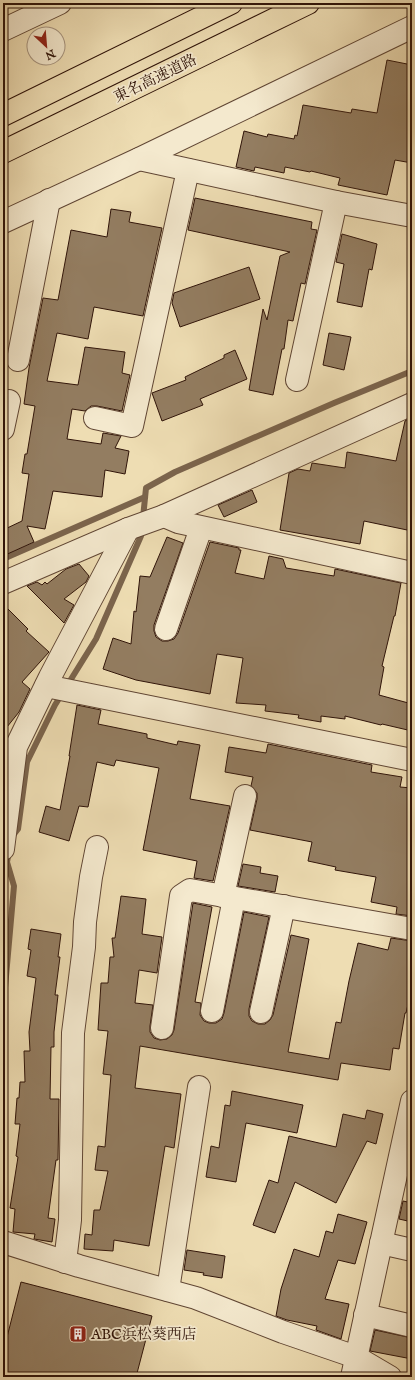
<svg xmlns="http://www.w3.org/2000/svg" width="415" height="1380" font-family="'IM FELL English','Noto Serif JP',serif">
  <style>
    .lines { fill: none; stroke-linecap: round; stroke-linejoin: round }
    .stream { stroke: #7b644c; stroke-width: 6 }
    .building { fill: #937d61; stroke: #301409 }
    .minor-casing { stroke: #604634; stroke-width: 24 }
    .highway-casing { stroke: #301409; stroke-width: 24 }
    .minor { stroke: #f4e9ce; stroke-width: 22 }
    .highway { stroke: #eeddb3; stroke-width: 22 }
    .labels { text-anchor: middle; stroke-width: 3.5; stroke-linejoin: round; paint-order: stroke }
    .street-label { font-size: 15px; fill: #301409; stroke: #f4e9ce }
    .poi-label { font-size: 15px; fill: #301409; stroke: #f4e9ce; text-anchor: start }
  </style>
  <rect width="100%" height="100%" fill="#eeddb3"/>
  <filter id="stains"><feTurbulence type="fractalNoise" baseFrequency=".005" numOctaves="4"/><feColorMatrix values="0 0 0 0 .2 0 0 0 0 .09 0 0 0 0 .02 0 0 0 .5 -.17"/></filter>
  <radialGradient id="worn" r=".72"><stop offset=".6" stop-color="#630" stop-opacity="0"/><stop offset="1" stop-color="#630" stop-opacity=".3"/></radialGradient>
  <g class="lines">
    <g class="stream">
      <polyline points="143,518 146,488 175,472 334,403 412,371"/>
      <polyline points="3,559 145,497"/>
      <polyline points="11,838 18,829 27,762 55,705 96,639 141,536 142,530"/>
      <polyline points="3,1010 14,886 7,862 9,851"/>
    </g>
  </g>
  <g class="building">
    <polygon points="387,60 412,65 412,163 395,160 387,195 338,185 340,178 311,171 310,172 285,167 284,173 255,167 254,171 236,167 244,131 267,137 268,134 294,139 295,135 297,136 303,105 351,113 352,109 377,113"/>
    <polygon points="195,198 312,222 311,229 317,230 305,284 301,283 293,321 288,320 284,349 282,349 273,395 249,390 263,309 267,320 280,256 290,252 188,230"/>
    <polygon points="111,209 131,212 129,222 162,228 143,316 94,307 88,339 57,333 47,381 78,385 85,347 125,352 122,373 130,375 122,411 97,406 91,406 85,411 72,409 67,439 101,444 103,433 121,436 115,448 129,451 125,474 105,470 102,497 53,491 45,529 27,526 34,542 3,556 3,530 22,521 29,474 22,473 25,454 27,454 35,406 24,404 29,368 43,298 58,300 71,230 107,237"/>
    <polygon points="342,234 377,244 372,270 369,269 362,307 337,302 344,264 336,262"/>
    <polygon points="249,267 260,299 180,327 172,303 174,293"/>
    <polygon points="329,333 351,337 344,370 323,365"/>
    <polygon points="235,350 247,379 200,399 203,405 162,421 152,393 186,380 185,377 224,358 224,355"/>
    <polygon points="408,419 412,420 412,531 364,521 360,544 280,530 289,473 298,469 310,471 312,463 345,468 347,452 396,461 405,421"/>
    <polygon points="252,490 257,502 224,517 218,505"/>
    <polygon points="167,537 183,543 154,625 154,631 156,637 162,641 168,641 174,639 178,633 210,542 239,548 239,550 241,550 235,573 264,579 269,556 283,559 286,568 334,576 335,569 401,583 395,616 394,616 382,666 384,667 379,695 412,704 412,731 382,724 381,725 345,716 345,719 321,716 321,722 298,718 299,715 265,711 266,705 236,703 243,658 217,654 210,694 136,680 103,669 113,638 131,644 134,611 136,612 140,576 150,577"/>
    <polygon points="79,564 89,576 86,582 64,599 74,605 64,623 27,586 37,582 42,585 45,582 47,584 66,569"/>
    <polygon points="3,604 28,629 26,631 49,652 22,682 30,689 19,712 3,732"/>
    <polygon points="77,705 101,710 98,724 147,734 147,738 177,745 178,741 200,745 190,799 230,806 213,881 194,878 197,861 143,850 159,768 116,760 114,766 97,762 88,807 79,806 69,841 39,832 46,806 60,810 70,756 69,756"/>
    <polygon points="268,744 372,765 371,772 402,777 400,787 412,788 412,916 396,914 397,907 371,902 376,877 335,870 336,867 308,861 312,842 250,830 257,799 257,793 251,786 253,777 225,772 229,747 266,753"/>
    <polygon points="243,864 261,867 260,873 278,876 275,892 238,886"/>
    <polygon points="121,896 146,899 142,934 162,937 157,973 139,970 135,1003 153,1005 150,1026 150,1032 154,1038 160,1040 167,1039 172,1035 174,1030 193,903 212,907 195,1002 201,1003 200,1015 204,1021 209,1023 216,1023 222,1019 224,1013 244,912 269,917 249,1009 249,1016 252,1021 258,1024 265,1024 270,1020 273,1015 291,935 309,939 288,1052 329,1059 336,1022 341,1023 349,981 358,943 388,950 391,938 412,941 412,987 406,1013 405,1013 399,1049 393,1048 390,1070 341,1063 338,1080 140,1046 135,1088 181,1094 174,1148 165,1146 149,1246 114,1240 113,1251 84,1249 85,1234 92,1235 94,1210 100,1210 108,1171 95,1170 98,1146 105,1147 111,1075 103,1074 108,1031 98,1030 101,983 108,983 110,957 114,957 112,938 115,938"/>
    <polygon points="31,929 61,934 58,957 60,957 55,995 58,995 54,1032 54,1047 51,1047 50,1099 59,1099 58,1160 56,1160 48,1218 55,1219 52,1242 34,1239 35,1234 13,1232 15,1209 10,1208 18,1157 16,1156 20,1124 15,1124 17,1098 19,1098 20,1082 25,1082 24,1051 30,1051 29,1032 36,978 27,976 31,950 28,949"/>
    <polygon points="232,1091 303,1105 297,1133 246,1123 236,1182 206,1177 211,1146 219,1148 225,1105 230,1106"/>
    <polygon points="367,1110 383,1114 376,1144 367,1141 336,1203 295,1182 275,1233 253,1225 269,1180 278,1183 289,1136 336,1147 343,1114 365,1119"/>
    <polygon points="403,1201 412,1203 412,1222 399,1219"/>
    <polygon points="338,1214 367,1222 355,1264 338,1260 325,1299 349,1304 341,1339 316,1330 317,1326 287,1320 276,1316 281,1289 294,1249 319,1257 326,1231 333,1233"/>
    <polygon points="187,1250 225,1256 222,1278 203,1275 204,1273 184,1270"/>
    <polygon points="21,1282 152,1316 136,1377 3,1377 3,1353"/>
    <polygon points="375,1330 412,1338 412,1359 370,1351"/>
  </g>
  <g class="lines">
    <g class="minor-casing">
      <g id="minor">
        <polyline points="3,30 60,3"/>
        <polyline points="139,159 336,202 412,216"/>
        <polyline points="3,222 139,159 412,27"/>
        <polyline points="18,360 49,200"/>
        <polyline points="297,380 336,202"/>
        <polyline points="95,418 132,426 188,170"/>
        <polyline points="3,429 9,401"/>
        <polyline points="164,516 178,522 412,573"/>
        <polyline points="3,583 128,529 164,516 412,404"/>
        <polyline points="166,629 201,528"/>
        <polyline points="46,686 412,760"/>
        <polyline points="3,849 16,747 50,677 128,529"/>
        <polyline points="223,896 245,796"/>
        <polyline points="212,1011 234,898"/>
        <polyline points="261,1012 284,906"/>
        <polyline points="162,1028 181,896 190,890 412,929"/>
        <polyline points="3,1242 79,1266 196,1298 283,1332 356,1357 390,1377"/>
        <polyline points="381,1243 412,1250"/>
        <polyline points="65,1262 70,1220 73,1033 84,947 85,922 91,877 97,847"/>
        <polyline points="168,1290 199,1087"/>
        <polyline points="365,1315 412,1326"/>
        <polyline points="352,1377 412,1101"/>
      </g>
    </g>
    <g class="highway-casing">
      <g id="highway">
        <polyline points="3,115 231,3"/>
        <polyline points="3,152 308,3"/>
      </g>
    </g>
    <use href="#minor" class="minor"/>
    <use href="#highway" class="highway"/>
  </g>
  <defs>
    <g id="building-square" transform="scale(0.9)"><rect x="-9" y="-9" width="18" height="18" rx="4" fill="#8f2418" stroke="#f4e9ce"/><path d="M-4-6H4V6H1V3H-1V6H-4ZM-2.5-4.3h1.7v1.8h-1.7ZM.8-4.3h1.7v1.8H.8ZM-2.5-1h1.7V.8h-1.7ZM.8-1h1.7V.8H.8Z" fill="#fff"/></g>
  </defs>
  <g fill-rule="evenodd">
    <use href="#building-square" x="78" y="1334"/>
  </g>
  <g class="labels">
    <g class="street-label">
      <text transform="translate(155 78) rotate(-26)" y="5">東名高速道路</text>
    </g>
    <g class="poi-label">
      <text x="91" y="1339">ABC浜松葵西店</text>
    </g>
  </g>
  <rect width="415" height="1380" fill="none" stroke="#eeddb3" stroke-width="16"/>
  <rect x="4" y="4" width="407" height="1372" fill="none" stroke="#301409" stroke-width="2"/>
  <rect x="8" y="8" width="399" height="1364" fill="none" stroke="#301409"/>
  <g transform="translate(46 46) rotate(154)"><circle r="19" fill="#f4e9ce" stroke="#a6947f"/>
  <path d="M0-3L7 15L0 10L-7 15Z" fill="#8f2418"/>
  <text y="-6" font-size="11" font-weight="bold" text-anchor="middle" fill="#301409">N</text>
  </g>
  <rect width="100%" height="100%" filter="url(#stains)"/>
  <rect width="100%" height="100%" fill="url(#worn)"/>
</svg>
